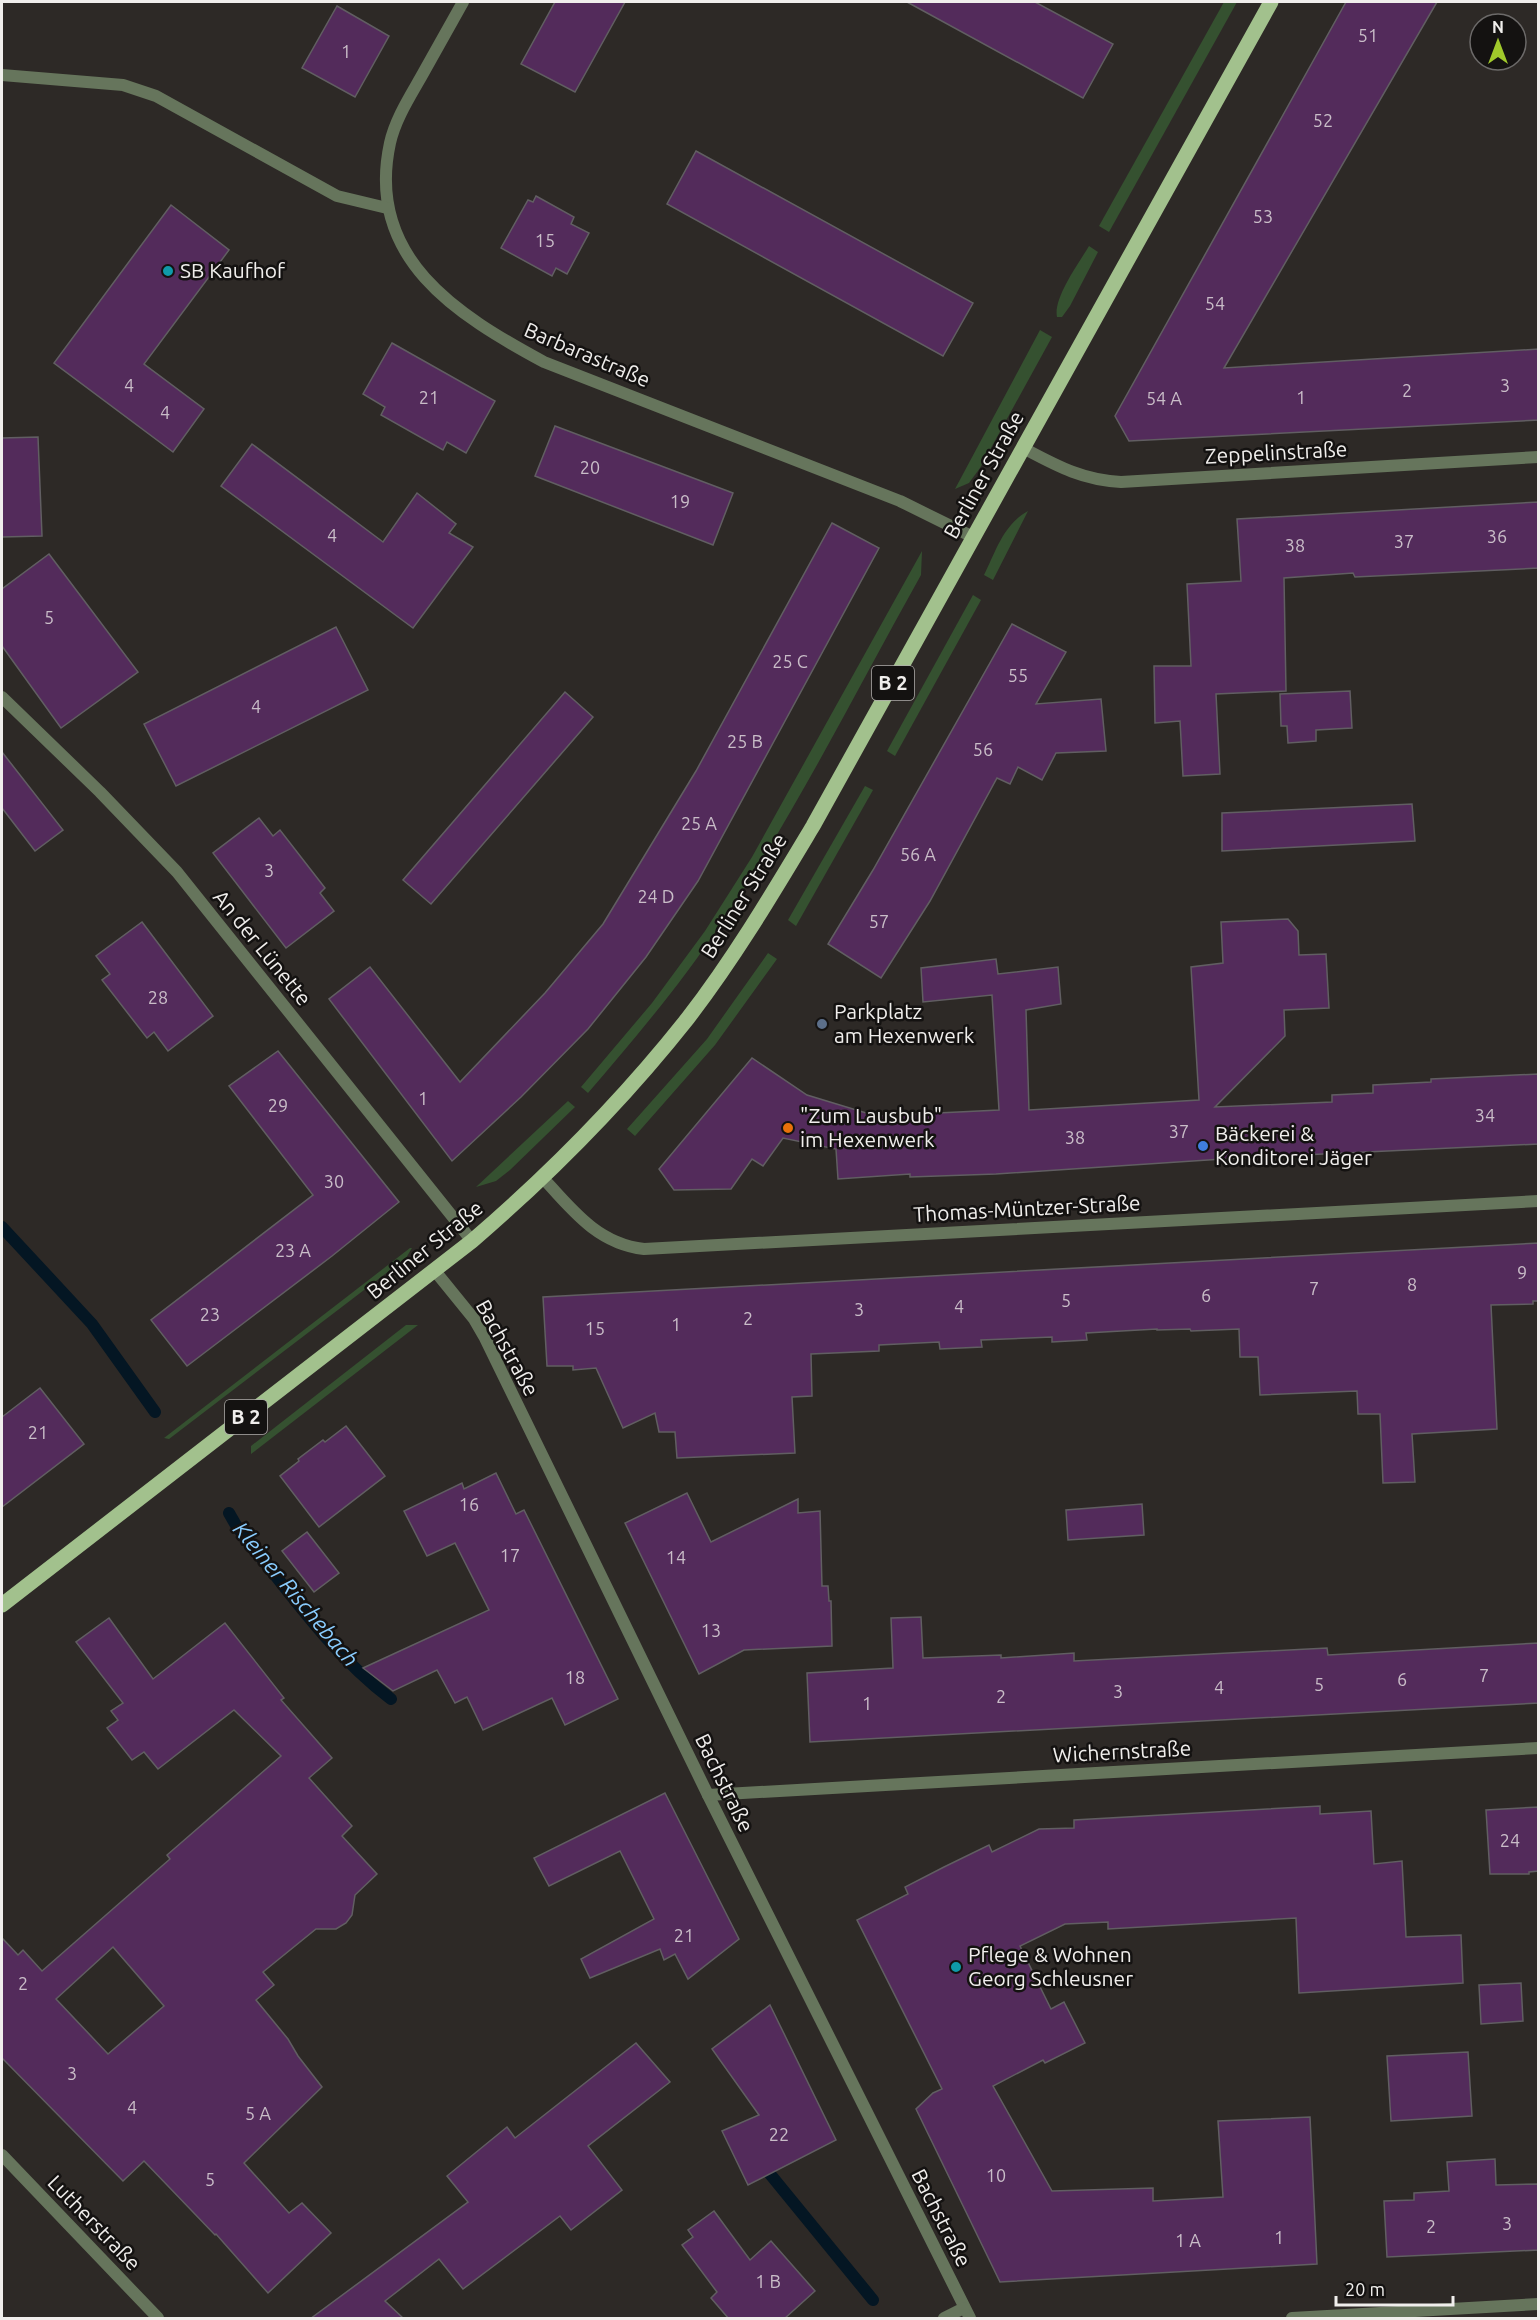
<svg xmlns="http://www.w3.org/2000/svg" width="1540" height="2320" font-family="Ubuntu,sans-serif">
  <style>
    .green { fill: #355130 }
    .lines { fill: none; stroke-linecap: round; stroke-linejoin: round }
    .stream { stroke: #041623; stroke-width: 12 }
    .building { fill: #532b5b; stroke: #615e62; stroke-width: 1.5; fill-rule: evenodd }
    .minor { stroke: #66755c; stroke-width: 12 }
    .tertiary { stroke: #66755c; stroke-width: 12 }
    .primary { stroke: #a2c18d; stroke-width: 15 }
    .culture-dot { fill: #0f9aa8; stroke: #141211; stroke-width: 2 }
    .service-dot { fill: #5c6f8a; stroke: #141211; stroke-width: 2 }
    .food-dot { fill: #e8710a; stroke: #141211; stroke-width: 2 }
    .shop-dot { fill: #3f7fe0; stroke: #141211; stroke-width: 2 }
    .labels { text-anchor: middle; stroke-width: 5; stroke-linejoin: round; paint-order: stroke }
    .number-label { font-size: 18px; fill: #c9bdc8 }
    .shield { fill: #141211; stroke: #aeacaa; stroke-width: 1.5 }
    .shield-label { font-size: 20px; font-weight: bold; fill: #f0eeec }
    .poi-label { font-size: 21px; fill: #f0eeec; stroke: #141211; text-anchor: start }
    .street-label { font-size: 21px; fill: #f0eeec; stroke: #141211 }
    .water-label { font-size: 22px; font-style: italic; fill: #89ccfe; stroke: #141211 }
  </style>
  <rect width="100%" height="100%" fill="#2d2926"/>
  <g class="green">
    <polygon points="1224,2 1237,2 1109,232 1099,226"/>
    <path d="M1089 246 1098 252 1070 306 1062 317H1057C1053 298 1079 263 1089 246Z"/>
    <polygon points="1040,330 1052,337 980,468 969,483 955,489"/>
    <path d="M1028 511 993 580 984 575C996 551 1003 525 1028 511Z"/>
    <path d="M922 551 921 575C856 691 796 812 722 922 682 983 635 1038 588 1093L581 1087 652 1003 705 931 752 857Z"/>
    <polygon points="973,595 981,600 895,756 887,751"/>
    <polygon points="865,786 873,790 796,926 788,920"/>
    <polygon points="768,953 777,959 715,1045 635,1136 627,1129 707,1039"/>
    <polygon points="568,1101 575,1107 510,1170 496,1181 476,1187"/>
    <polygon points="410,1248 412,1248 406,1258 169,1439 164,1438"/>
    <polygon points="406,1325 418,1325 251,1454 251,1446"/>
  </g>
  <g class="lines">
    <g class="stream">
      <polyline points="2,1227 92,1324 155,1412"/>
      <path d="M229 1513 237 1527C285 1586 330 1653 391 1699"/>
      <polyline points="770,2174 873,2300"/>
    </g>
  </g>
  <g class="building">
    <polygon points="555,2 625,2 575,92 521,64"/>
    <polygon points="907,2 1035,2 1113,44 1083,98"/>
    <polygon points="1346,2 1437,2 1224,368 1539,349 1539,420 1129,441 1115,416"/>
    <polygon points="337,6 389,36 355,97 302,68"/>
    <polygon points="696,151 973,303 943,356 667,204"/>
    <polygon points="536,196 574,217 571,224 589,233 567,274 556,268 552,276 501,248 528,200 533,202"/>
    <polygon points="171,205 229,250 144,364 204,409 173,452 54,363"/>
    <polygon points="392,343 495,401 466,453 447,442 443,450 381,415 385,407 363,394"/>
    <polygon points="555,426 733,493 713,545 535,476"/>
    <polygon points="38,437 42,536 2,537 2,438"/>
    <polygon points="252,444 383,542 417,493 456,524 449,533 473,547 413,628 221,486"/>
    <polygon points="1539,502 1539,568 1355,577 1353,573 1284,578 1286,691 1216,694 1220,774 1183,776 1180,721 1155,723 1154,666 1191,666 1187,584 1241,581 1237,519"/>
    <polygon points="832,523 879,548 698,881 646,957 588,1029 521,1097 452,1161 329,999 370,967 460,1082 545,993 603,924 696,771"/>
    <polygon points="49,554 138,672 61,728 2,646 2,589"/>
    <polygon points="1012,624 1066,652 1036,704 1101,699 1106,751 1056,753 1042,780 1018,767 1010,784 997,778 930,901 881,978 828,944 873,870"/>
    <polygon points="336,627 368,690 176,786 144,724"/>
    <polygon points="1350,691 1352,728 1316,730 1316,741 1288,743 1287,726 1281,726 1280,694"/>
    <polygon points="565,692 593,717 431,904 403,880"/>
    <polygon points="2,752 63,830 35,851 2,808"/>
    <polygon points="1412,804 1415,841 1222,851 1222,813"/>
    <polygon points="259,818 273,836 280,830 325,888 320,893 334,911 286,948 213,853"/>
    <polygon points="1288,919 1298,931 1299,955 1326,954 1329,1008 1284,1010 1285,1036 1215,1107 1332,1102 1332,1095 1373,1093 1373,1085 1431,1082 1431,1079 1539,1074 1539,1144 1238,1158 996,1174 910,1177 910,1174 838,1179 836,1149 783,1138 763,1166 752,1159 731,1189 674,1190 659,1169 752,1058 807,1095 876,1116 999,1110 992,995 923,1002 921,968 996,959 998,974 1058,967 1061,1004 1026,1010 1029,1110 1199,1100 1191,967 1223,963 1221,922"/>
    <polygon points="142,922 213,1016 168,1051 154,1032 147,1038 102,980 110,974 96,956"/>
    <polygon points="278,1051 399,1202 332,1256 187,1366 151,1320 313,1195 229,1086"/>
    <polygon points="1539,1243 1539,1301 1533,1301 1533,1304 1491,1305 1497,1429 1412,1434 1415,1482 1383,1483 1380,1414 1358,1414 1357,1391 1260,1395 1258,1357 1240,1357 1239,1329 1191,1331 1190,1329 1157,1330 1157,1329 1086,1333 1087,1340 1052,1342 1052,1337 981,1340 982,1347 940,1349 939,1342 879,1345 879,1351 811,1354 812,1396 792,1397 795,1453 677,1458 675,1432 659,1432 655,1413 623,1428 596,1368 573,1370 573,1366 547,1366 543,1297"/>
    <polygon points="40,1388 84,1444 2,1507 2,1417"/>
    <polygon points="346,1426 385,1476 319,1527 280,1476 299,1461 298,1459 323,1440 325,1442"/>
    <polygon points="496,1473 516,1514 524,1510 618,1699 565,1725 552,1698 483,1730 467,1697 455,1703 437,1670 393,1691 363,1668 489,1610 455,1543 427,1556 404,1511 462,1483 464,1489"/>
    <polygon points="687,1493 711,1542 798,1499 798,1513 820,1511 822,1586 828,1586 829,1601 831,1601 832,1646 744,1650 699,1674 625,1523"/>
    <polygon points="1142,1504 1144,1535 1068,1540 1066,1510"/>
    <polygon points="307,1532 339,1573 314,1592 282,1551"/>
    <polygon points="921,1617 923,1658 1001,1655 1001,1658 1074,1653 1074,1661 1327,1648 1328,1655 1539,1643 1539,1703 810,1742 807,1673 893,1668 891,1618"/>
    <path d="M109 1618 153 1679 225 1623 284 1698 281 1700 332 1758 309 1778 352 1826 342 1836 377 1874 355 1895 352 1915 346 1923 336 1929H316L263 1972 274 1985 256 2000 288 2039 298 2056 322 2087 244 2163 289 2213 302 2203 331 2233 268 2293 216 2234 215 2235 144 2161 123 2181 2 2058V1938L18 1955 23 1950 42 1971 170 1859 167 1855 281 1756 234 1710 158 1769 144 1752 132 1760 107 1728 118 1720 111 1711 123 1703 76 1642ZM113 1947 164 2006 108 2054 56 1999Z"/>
    <polygon points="665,1793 739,1939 688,1979 675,1954 664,1960 660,1949 590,1978 581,1959 654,1919 620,1851 549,1886 534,1858"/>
    <polygon points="1320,1806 1320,1814 1371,1811 1374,1864 1402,1861 1406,1937 1461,1935 1463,1983 1299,1993 1296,1918 1108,1929 1108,1922 1065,1924 1020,1946 1051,2009 1064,2002 1085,2043 1045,2063 1043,2060 993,2086 1052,2191 1153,2188 1153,2201 1223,2197 1218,2121 1310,2117 1317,2264 1000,2282 916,2109 933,2093 942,2089 857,1920 908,1894 905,1887 944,1867 989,1845 992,1852 1039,1829 1074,1828 1074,1820"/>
    <polygon points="1539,1807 1539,1871 1529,1872 1529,1874 1490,1874 1486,1810"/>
    <polygon points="1521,1983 1523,2021 1481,2024 1479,1985"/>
    <polygon points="770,2005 836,2140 748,2185 722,2131 759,2115 712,2049"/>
    <polygon points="636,2043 670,2082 588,2146 622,2190 571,2230 560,2216 463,2289 439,2259 385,2301 404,2319 310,2319 468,2202 447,2176 507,2127 515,2138"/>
    <polygon points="1468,2052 1472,2116 1391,2121 1387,2056"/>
    <polygon points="1495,2159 1496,2185 1539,2184 1539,2250 1387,2257 1384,2201 1414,2200 1414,2193 1449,2191 1447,2162"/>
    <polygon points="714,2211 750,2260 771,2241 815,2291 784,2319 729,2319 711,2298 717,2292 682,2245 693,2237 688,2230"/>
  </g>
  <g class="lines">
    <g class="minor">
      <path d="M463 2C449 27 435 52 421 77 409 98 395 120 390 143 365 258 457 315 544 362L900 501 973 537"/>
      <polyline points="2,75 123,85 156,96 337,196 387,208"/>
      <path d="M1023 448C1057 466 1082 480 1121 482L1538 457"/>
      <polyline points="2,697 100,792 177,872 472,1241"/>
      <path d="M543 1178C572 1210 598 1244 644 1249L1538 1201"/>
      <polyline points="435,1271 474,1319 485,1338 708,1795 970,2318"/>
      <polyline points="708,1795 1538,1748"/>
      <polyline points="944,2318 964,2308"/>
      <polyline points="1292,2318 1538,2304"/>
    </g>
    <polyline class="tertiary" points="2,2155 158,2318"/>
    <path class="primary" d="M2 1605 472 1241C551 1173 624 1099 688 1018 735 957 774 891 813 826L1271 2"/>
  </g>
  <g class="culture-dot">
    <circle cx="168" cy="271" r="6"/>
    <circle cx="956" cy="1967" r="6"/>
  </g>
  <circle class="service-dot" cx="822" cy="1024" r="6"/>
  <circle class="food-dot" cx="788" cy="1128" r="6"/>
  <circle class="shop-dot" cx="1203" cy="1146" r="6"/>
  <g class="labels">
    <g class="number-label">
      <text x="1368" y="42">51</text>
      <text x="346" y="58">1</text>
      <text x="1323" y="127">52</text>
      <text x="1263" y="223">53</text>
      <text x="545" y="247">15</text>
      <text x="1215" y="310">54</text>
      <text x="129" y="392">4</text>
      <text x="1505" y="392">3</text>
      <text x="1407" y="397">2</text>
      <text x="429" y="404">21</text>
      <text x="1301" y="404">1</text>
      <text x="1164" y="405">54 A</text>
      <text x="165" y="419">4</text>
      <text x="590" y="474">20</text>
      <text x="680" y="508">19</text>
      <text x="332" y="542">4</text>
      <text x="1497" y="543">36</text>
      <text x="1404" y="548">37</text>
      <text x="1295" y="552">38</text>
      <text x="49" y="624">5</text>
      <text x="790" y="668">25 C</text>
      <text x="1018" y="682">55</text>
      <text x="256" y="713">4</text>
      <text x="745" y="748">25 B</text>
      <text x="983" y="756">56</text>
      <text x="699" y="830">25 A</text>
      <text x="918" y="861">56 A</text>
      <text x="269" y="877">3</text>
      <text x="656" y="903">24 D</text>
      <text x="879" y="928">57</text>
      <text x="158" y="1004">28</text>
      <text x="423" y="1105">1</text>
      <text x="278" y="1112">29</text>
      <text x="1485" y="1122">34</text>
      <text x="1179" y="1138">37</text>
      <text x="1075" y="1144">38</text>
      <text x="334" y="1188">30</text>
      <text x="293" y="1257">23 A</text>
      <text x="1522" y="1279">9</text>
      <text x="1412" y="1291">8</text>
      <text x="1314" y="1295">7</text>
      <text x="1206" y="1302">6</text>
      <text x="1066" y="1307">5</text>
      <text x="959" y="1313">4</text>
      <text x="859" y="1316">3</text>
      <text x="210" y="1321">23</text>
      <text x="748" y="1325">2</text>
      <text x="676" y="1331">1</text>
      <text x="595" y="1335">15</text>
      <text x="38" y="1439">21</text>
      <text x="469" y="1511">16</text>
      <text x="510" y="1562">17</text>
      <text x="676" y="1564">14</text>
      <text x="711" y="1637">13</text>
      <text x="1484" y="1682">7</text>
      <text x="575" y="1684">18</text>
      <text x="1402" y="1686">6</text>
      <text x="1319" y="1691">5</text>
      <text x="1219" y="1694">4</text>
      <text x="1118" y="1698">3</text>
      <text x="1001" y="1703">2</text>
      <text x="867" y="1710">1</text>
      <text x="1510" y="1847">24</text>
      <text x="684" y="1942">21</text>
      <text x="23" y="1990">2</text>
      <text x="72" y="2080">3</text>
      <text x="132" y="2114">4</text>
      <text x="258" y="2120">5 A</text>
      <text x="779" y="2141">22</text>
      <text x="996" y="2182">10</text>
      <text x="210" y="2186">5</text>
      <text x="1507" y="2230">3</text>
      <text x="1431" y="2233">2</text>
      <text x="1279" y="2244">1</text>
      <text x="1188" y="2247">1 A</text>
      <text x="768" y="2288">1 B</text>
    </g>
    <g class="shield">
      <rect x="872" y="666" width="42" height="34" rx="4.5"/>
      <rect x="225" y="1400" width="42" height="34" rx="4.5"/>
    </g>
    <g class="shield-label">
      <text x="893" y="690">B 2</text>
      <text x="246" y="1424">B 2</text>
    </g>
    <g class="poi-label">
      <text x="180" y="278">SB Kaufhof</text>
      <text x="834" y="1019">Parkplatz<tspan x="834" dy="24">am Hexenwerk</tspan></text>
      <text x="800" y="1123">"Zum Lausbub"<tspan x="800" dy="24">im Hexenwerk</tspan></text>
      <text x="1215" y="1141">Bäckerei &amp;<tspan x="1215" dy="24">Konditorei Jäger</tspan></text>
      <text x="968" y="1962">Pflege &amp; Wohnen<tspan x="968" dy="24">Georg Schleusner</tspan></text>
    </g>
    <g class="street-label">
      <text transform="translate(587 355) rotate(23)" y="7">Barbarastraße</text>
      <text transform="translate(1276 453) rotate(-3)" y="7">Zeppelinstraße</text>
      <text transform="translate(984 475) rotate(-61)" y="7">Berliner Straße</text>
      <text transform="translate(744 896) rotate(-58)" y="7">Berliner Straße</text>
      <text transform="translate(262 948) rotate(51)" y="7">An der Lünette</text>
      <text transform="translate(1027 1209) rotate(-3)" y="7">Thomas-Müntzer-Straße</text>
      <text transform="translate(425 1250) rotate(-39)" y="7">Berliner Straße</text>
      <text transform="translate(507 1348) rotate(61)" y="7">Bachstraße</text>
      <text transform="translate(1122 1752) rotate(-3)" y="7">Wichernstraße</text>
      <text transform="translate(724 1783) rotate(64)" y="7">Bachstraße</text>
      <text transform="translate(941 2218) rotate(63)" y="7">Bachstraße</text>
      <text transform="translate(94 2223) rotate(46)" y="7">Lutherstraße</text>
    </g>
    <g class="water-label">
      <text transform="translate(296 1594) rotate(50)" y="8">Kleiner Rischebach</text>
    </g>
  </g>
  <rect width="1540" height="2320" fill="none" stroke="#f0eeec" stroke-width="6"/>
  <g transform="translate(1498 42)"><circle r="28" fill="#141211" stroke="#6c6a69" stroke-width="1.5"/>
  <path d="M0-4.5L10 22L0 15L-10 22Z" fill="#a0c92b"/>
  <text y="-9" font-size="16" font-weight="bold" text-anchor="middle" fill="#f0eeec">N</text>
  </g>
  <path d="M1336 2296v9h117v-9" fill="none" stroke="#f0eeec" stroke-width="3"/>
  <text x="1345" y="2296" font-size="18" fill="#f0eeec" stroke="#141211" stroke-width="4.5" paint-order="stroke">20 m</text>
</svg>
